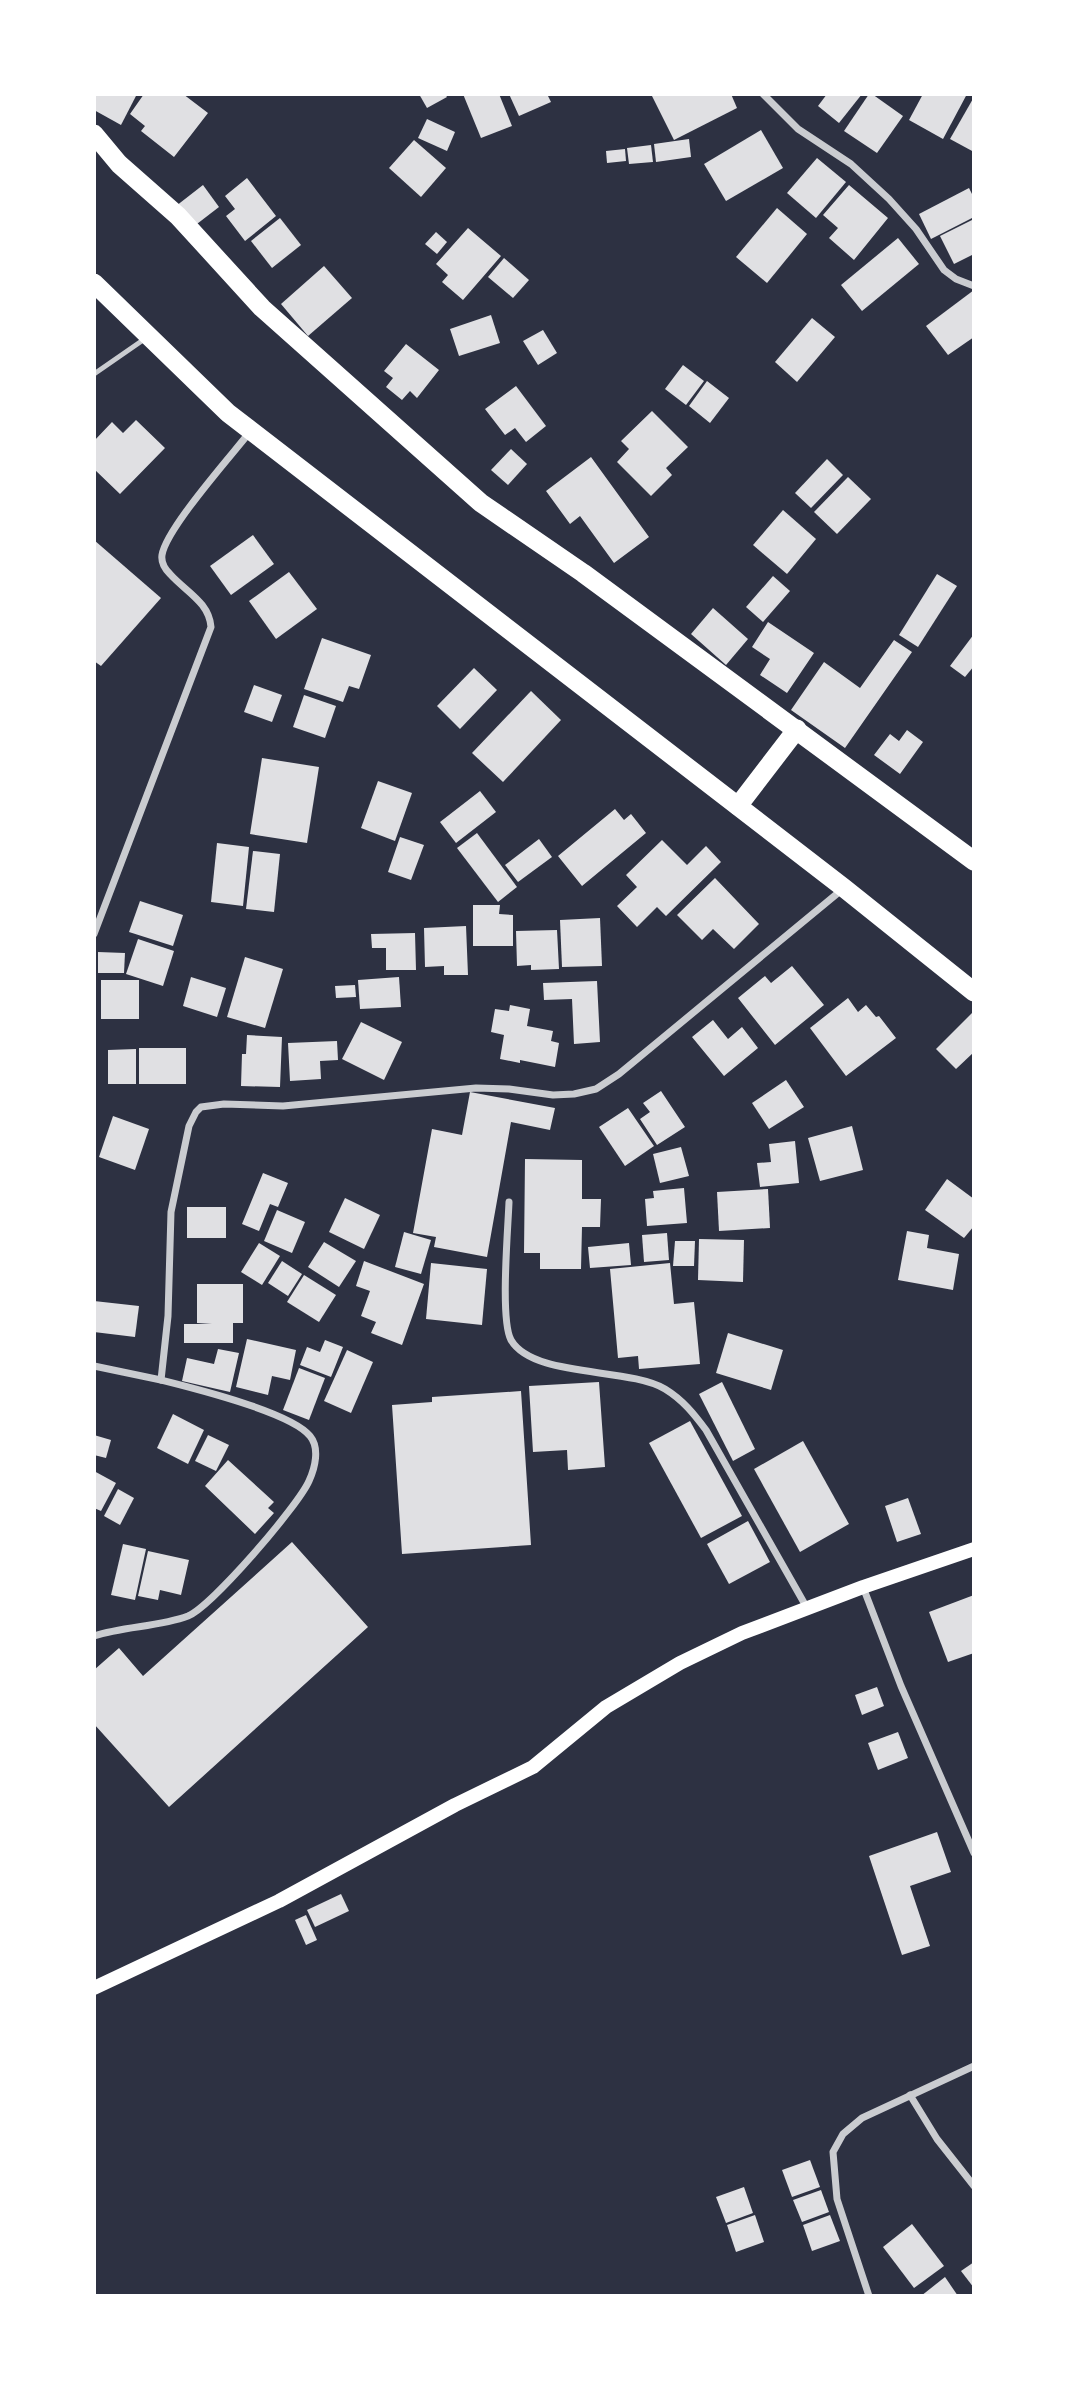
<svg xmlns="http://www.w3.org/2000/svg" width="1068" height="2390" font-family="Signika,sans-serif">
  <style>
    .building { fill: #e0e0e3 }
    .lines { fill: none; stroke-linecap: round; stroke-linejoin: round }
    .service { stroke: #caccd0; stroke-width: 5 }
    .minor { stroke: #caccd0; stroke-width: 7 }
    .secondary { stroke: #fff; stroke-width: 14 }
    .trunk { stroke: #fff; stroke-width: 19 }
  </style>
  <rect width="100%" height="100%" fill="#2d3142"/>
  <g class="building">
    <polygon points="94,94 137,94 121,125 94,110"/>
    <polygon points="144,94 183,94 208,113 174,157 141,131 145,126 130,114"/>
    <polygon points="419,94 445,94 447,97 427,108"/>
    <polygon points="463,94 499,94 512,126 481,138"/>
    <polygon points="509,94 547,94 551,102 519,116"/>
    <polygon points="651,94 731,94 737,108 674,140"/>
    <polygon points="827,94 862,94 839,123 818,106"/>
    <polygon points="869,94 872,94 903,116 877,153 844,131"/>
    <polygon points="923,94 967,94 943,139 909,120"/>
    <polygon points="974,97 974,152 950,139"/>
    <polygon points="427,119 455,132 447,151 418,138"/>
    <polygon points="761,130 783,168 726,201 704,164"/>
    <polygon points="689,139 691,157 656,162 654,144"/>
    <polygon points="414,140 446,168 421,197 389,168"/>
    <polygon points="651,145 653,162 629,164 627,148"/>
    <polygon points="625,149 626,161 607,163 606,151"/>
    <polygon points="817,158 846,182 816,218 787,193"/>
    <polygon points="247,178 276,216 245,241 226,216 235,209 225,196"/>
    <polygon points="203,185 219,207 193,227 176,206"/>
    <polygon points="849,185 888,218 854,260 829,238 838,228 823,215"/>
    <polygon points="969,188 974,198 974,217 931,239 919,214"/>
    <polygon points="777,208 807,234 767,283 736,257"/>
    <polygon points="280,218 301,245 272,268 251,241"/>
    <polygon points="974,219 974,254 954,264 940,236"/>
    <polygon points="468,228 501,256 463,300 442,282 448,275 436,264"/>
    <polygon points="436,232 447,242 437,254 425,244"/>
    <polygon points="898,238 919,264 862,311 841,285"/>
    <polygon points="504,258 529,280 513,298 488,277"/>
    <polygon points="324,266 352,298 308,336 281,304"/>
    <polygon points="974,290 974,337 948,355 926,326"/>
    <polygon points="491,315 500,343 459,356 450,329"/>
    <polygon points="812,318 835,337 797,382 775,362"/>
    <polygon points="543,330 557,353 538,365 523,341"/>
    <polygon points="406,344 439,370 417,398 410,391 402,400 386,387 393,378 384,371"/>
    <polygon points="683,365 704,381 686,405 665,389"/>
    <polygon points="707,381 729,398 710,423 689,406"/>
    <polygon points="516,386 546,426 526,442 515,428 505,435 485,409"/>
    <polygon points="652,411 688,447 666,468 672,475 651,496 617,462 629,449 621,441"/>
    <polygon points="136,420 165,448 120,494 94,469 94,441 112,422 123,433"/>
    <polygon points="511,449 527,464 508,485 491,470"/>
    <polygon points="591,457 649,537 614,563 580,516 570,524 546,491"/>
    <polygon points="827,459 843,475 811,508 795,493"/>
    <polygon points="848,477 871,499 837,534 814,512"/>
    <polygon points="783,510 816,539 787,574 753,545"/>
    <polygon points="253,535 274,564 231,595 210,566"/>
    <polygon points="94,540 161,598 101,666 94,661"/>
    <polygon points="289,572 317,609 276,639 249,601"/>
    <polygon points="937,574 957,586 918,647 899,635"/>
    <polygon points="773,576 790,591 763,622 746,607"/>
    <polygon points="713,608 748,639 726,665 691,634"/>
    <polygon points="768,622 814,653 787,693 760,675 770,659 752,647"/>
    <polygon points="974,634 974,666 965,677 950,666"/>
    <polygon points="322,638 371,655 359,689 349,686 343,702 304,689"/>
    <polygon points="894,640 912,652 845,748 791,710 824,662 860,688"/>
    <polygon points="474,668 497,690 460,729 437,706"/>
    <polygon points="254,685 282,695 272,722 244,712"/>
    <polygon points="531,691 561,720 503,782 472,753"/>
    <polygon points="304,695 336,706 325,738 293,727"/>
    <polygon points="907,730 923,742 900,774 874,755 890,734 899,741"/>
    <polygon points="262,758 319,767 307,843 250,834"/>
    <polygon points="378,781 412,793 395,841 361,828"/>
    <polygon points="480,791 496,812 456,843 440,822"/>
    <polygon points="615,809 624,820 631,814 646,833 582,886 558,856"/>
    <polygon points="477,833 517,887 498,902 457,848"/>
    <polygon points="400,837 424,845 411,880 388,872"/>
    <polygon points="539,839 552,857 518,882 505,865"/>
    <polygon points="662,840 687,865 706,846 721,862 666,916 657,907 637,927 617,906 637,887 626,875"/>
    <polygon points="217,843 249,847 243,906 211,902"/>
    <polygon points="253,851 280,854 274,912 246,909"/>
    <polygon points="715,878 759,924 734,949 713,929 702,940 677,915"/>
    <polygon points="140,901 183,915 173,946 129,932"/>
    <polygon points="473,905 500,905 499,914 513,915 513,946 473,946"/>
    <polygon points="600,918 602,966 562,967 560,920"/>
    <polygon points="466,926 468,975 444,975 444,966 425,967 424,928"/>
    <polygon points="557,930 559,969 531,970 531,965 517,966 516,931"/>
    <polygon points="415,933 416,970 386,970 386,948 372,948 371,934"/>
    <polygon points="138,939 174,951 163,986 126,974"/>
    <polygon points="98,952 125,953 124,973 98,973"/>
    <polygon points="245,957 283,969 265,1028 227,1017"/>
    <polygon points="792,966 824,1005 775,1045 738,998 765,976 771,983"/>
    <polygon points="191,977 226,988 217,1017 183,1006"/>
    <polygon points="399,977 401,1007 360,1009 358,980"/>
    <rect x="101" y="980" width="38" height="39"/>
    <polygon points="597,981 600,1042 574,1044 572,999 544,1000 543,983"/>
    <polygon points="355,985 356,997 336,998 335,986"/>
    <polygon points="848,998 858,1012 866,1005 876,1017 879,1016 896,1038 846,1076 810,1028"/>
    <polygon points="510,1005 530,1009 527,1026 553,1031 551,1041 559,1043 555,1067 520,1060 520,1063 500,1059 504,1035 491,1032 495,1009 509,1011"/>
    <polygon points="972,1013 974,1052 956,1069 936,1049"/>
    <polygon points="713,1020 728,1039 742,1027 758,1048 724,1076 692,1037"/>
    <polygon points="361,1022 402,1042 384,1080 342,1059"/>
    <polygon points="247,1035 282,1037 280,1087 241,1086 242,1054 246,1054"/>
    <polygon points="337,1041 338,1060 320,1061 321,1079 290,1081 288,1043"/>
    <rect x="139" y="1048" width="47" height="36"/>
    <polygon points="136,1049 136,1084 108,1084 108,1050"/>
    <polygon points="786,1080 804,1107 769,1129 752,1103"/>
    <polygon points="661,1091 685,1127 657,1145 640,1119 650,1112 643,1103"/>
    <polygon points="470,1092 555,1108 550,1130 511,1122 487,1257 434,1247 436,1237 413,1233 432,1129 462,1135"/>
    <polygon points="628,1108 654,1146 625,1166 599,1127"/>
    <polygon points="113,1116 149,1129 135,1170 99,1157"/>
    <polygon points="852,1126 863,1170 820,1181 808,1138"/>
    <polygon points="795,1141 799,1183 760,1187 757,1163 771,1162 769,1144"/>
    <polygon points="681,1147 689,1176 660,1183 653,1154"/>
    <polygon points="525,1159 582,1160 582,1199 601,1199 600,1227 582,1227 581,1269 540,1269 540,1253 524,1253"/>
    <polygon points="263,1173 288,1183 278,1207 270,1204 259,1231 242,1224"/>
    <polygon points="947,1179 974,1199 974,1226 964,1238 925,1210"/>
    <polygon points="684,1188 687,1223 647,1226 645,1199 654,1198 653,1191"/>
    <polygon points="768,1189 770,1228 719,1231 717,1192"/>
    <polygon points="345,1198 380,1215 364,1249 329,1232"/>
    <rect x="187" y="1207" width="39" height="31"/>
    <polygon points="277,1210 305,1222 292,1253 264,1241"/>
    <polygon points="907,1231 929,1235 927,1248 959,1254 953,1290 898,1280"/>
    <polygon points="404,1232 431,1240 421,1274 395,1267"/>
    <polygon points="667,1233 669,1260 644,1262 642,1235"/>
    <polygon points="699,1239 744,1240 743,1282 698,1280"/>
    <polygon points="675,1241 695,1241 694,1266 673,1266"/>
    <polygon points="324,1242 356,1261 339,1287 308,1267"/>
    <polygon points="259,1243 280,1256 262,1285 241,1272"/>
    <polygon points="629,1243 631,1265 590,1268 588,1247"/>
    <polygon points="282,1261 302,1274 288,1296 268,1283"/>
    <polygon points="364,1261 424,1284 402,1345 371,1333 376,1322 361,1316 370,1291 356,1286"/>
    <polygon points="431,1263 487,1269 482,1325 426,1319"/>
    <polygon points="670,1263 674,1304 694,1302 700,1364 639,1369 638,1356 618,1358 610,1269"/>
    <polygon points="304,1275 336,1295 319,1322 287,1302"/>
    <polygon points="197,1284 243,1284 243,1323 233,1323 233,1343 184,1343 184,1324 212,1324 197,1323"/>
    <polygon points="94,1301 139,1306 135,1337 94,1332"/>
    <polygon points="728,1333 783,1350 771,1390 716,1373"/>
    <polygon points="247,1339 296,1350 290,1380 272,1376 268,1395 236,1387"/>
    <polygon points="325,1340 343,1347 331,1377 300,1365 307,1347 320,1352"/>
    <polygon points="218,1349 239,1353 230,1392 182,1381 187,1358 214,1364"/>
    <polygon points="347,1350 373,1362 351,1413 324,1401"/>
    <polygon points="299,1368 325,1378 309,1420 283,1410"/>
    <polygon points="599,1382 605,1467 568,1470 567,1450 533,1452 529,1386"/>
    <polygon points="722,1382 755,1449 733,1461 699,1394"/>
    <polygon points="521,1391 531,1545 402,1554 392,1405 432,1402 432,1397"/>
    <polygon points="173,1414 204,1430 188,1464 157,1448"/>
    <polygon points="690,1421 742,1516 701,1538 649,1443"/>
    <polygon points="94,1435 111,1440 106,1458 94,1455"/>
    <polygon points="208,1435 229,1445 216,1471 195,1461"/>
    <polygon points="803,1441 849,1524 800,1552 754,1469"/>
    <polygon points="228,1460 274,1502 268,1508 274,1513 255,1534 205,1486"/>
    <polygon points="94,1471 116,1483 101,1511 94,1508"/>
    <polygon points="118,1489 134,1498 120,1525 104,1516"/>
    <polygon points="908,1498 921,1534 897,1542 885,1506"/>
    <polygon points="748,1521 770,1562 729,1584 707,1544"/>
    <polygon points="292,1542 368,1627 169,1807 94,1724 94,1670 119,1648 143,1676"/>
    <polygon points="123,1544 146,1549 135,1600 111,1595"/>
    <polygon points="148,1551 189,1560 181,1595 160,1590 158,1600 138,1596"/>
    <polygon points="974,1595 974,1653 948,1662 929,1612"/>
    <polygon points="877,1687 884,1706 862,1715 855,1695"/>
    <polygon points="898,1732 908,1758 878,1770 868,1743"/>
    <polygon points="937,1832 951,1872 910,1886 930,1946 902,1955 869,1856"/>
    <polygon points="341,1894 349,1911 315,1927 307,1910"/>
    <polygon points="306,1915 317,1940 306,1945 295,1920"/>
    <polygon points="810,2160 820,2187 792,2197 782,2170"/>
    <polygon points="744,2187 753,2213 726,2223 716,2197"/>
    <polygon points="821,2190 829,2212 802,2222 793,2200"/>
    <polygon points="755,2215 764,2242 736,2252 727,2225"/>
    <polygon points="830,2215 840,2241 812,2251 803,2225"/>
    <polygon points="912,2224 944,2266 914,2288 883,2247"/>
    <polygon points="974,2262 974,2288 961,2271"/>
    <polygon points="945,2277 958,2296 921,2296"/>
  </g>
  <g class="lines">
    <polyline class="service" points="94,374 146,338"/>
    <g class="minor">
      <polyline points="763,94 798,129 851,164 889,199 916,229 944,270 956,279 974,286"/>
      <path d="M94 934 211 627C209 602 186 592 170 574 165 569 161 562 162 555 166 529 230 457 249 433"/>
      <path d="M509 1202C508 1229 500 1320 511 1340 533 1378 628 1367 665 1389 683 1400 694 1414 706 1430L807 1608"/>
      <polyline points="94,1366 161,1380 168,1316 171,1212 189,1126 196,1112 201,1107 224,1104 283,1106 476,1088 509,1089 553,1095 574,1094 596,1089 619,1074 844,888"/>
      <polyline points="863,1587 901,1686 974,1853"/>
      <path d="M94 1636C124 1626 159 1627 188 1616 212 1606 298 1506 309 1481 315 1468 320 1448 310 1436 291 1412 193 1388 161 1380"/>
      <polyline points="910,2095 937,2139 974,2186"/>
      <polyline points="869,2296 837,2199 833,2152 843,2134 862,2118 974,2066"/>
    </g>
    <polyline class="secondary" points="94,1988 279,1901 455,1805 533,1767 606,1707 680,1663 742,1633 863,1587 974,1549"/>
    <g class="trunk">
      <polyline points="94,134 119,164 178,216 262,308 481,503 583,573 974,861"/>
      <polyline points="94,283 228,413 844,888 974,992"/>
      <polyline points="738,806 797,729"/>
    </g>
  </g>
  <rect width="1068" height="2390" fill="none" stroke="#ffffff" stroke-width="192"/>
</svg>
